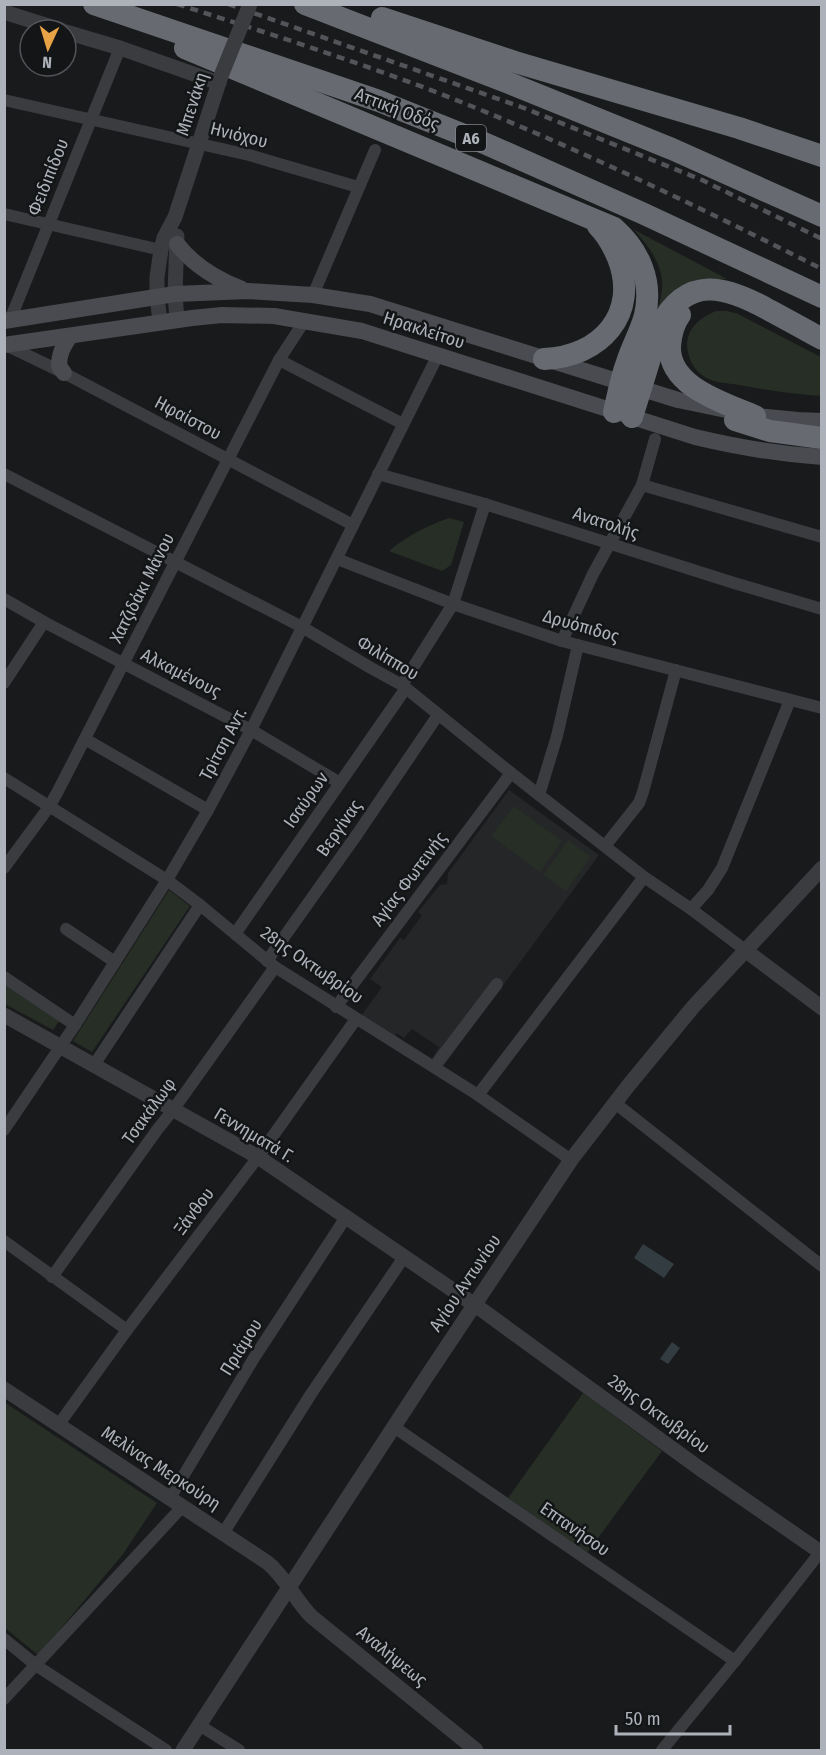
<svg xmlns="http://www.w3.org/2000/svg" width="826" height="1755" font-family="'Fira Sans Condensed',sans-serif">
  <style>
    .built { fill: #252628 }
    .green { fill: #262e26 }
    .water { fill: #323c41 }
    .lines { fill: none; stroke-linecap: round; stroke-linejoin: round }
    .minor { stroke: #3b3c40; stroke-width: 12 }
    .tertiary { stroke: #3b3c40; stroke-width: 15 }
    .secondary { stroke: #494b50; stroke-width: 16 }
    .motorway { stroke: #676a71; stroke-width: 22 }
    .rail { stroke: #525459; stroke-width: 4.5; stroke-dasharray: 8 6; stroke-linecap: butt }
    .tertiary-bridge { stroke: #3b3c40; stroke-width: 15 }
    .labels { text-anchor: middle; stroke-width: 5; stroke-linejoin: round; paint-order: stroke }
    .shield { fill: #141516; stroke: #7f8389; stroke-width: 1.5 }
    .shield-label { font-size: 16px; font-weight: bold; fill: #adb2ba }
    .street-label { font-size: 18px; fill: #adb2ba; stroke: #141516 }
  </style>
  <rect width="100%" height="100%" fill="#191a1b"/>
  <polygon class="built" points="509,790 599,855 442,1068 432,1059 439,1047 412,1029 404,1038 397,1033 394,1038 361,1016 382,987 370,979 400,938 404,940 422,915 418,912 440,885 447,884 448,873"/>
  <g class="green">
    <path d="M633 229 727 279H721L653 318C656 311 660 303 661 296 667 270 650 247 633 229Z"/>
    <path d="M716 311H727L738 314 821 357V396C793 394 767 390 739 385 727 383 713 383 703 376 693 369 687 356 687 344 688 327 701 317 716 311Z"/>
    <path d="M449 518 464 522 451 565 442 571 389 551C407 536 426 526 449 518Z"/>
    <polygon points="514,806 562,841 540,872 491,836"/>
    <polygon points="568,840 591,857 566,891 543,875"/>
    <polygon points="169,890 190,906 92,1052 73,1041"/>
    <polygon points="4,983 60,1020 53,1030 5,1004"/>
    <polygon points="583,1393 662,1451 587,1553 508,1498"/>
    <polygon points="4,1402 157,1503 123,1554 42,1651 43,1659 5,1628"/>
  </g>
  <g class="water">
    <polygon points="643,1244 674,1264 664,1278 634,1258"/>
    <polygon points="672,1342 680,1348 668,1364 660,1359"/>
  </g>
  <g class="lines">
    <g class="minor">
      <polyline points="4,100 249,155 358,187"/>
      <polyline points="4,214 161,250"/>
      <polyline points="313,295 375,150"/>
      <polyline points="10,320 120,48"/>
      <polyline points="6,345 64,373 353,525"/>
      <polyline points="279,360 403,424"/>
      <polyline points="4,474 302,627 371,668 402,685 511,773 644,877 691,909 745,950"/>
      <polyline points="378,474 485,504 734,583 822,609"/>
      <polyline points="642,485 822,537"/>
      <polyline points="337,559 453,604 562,641 822,708"/>
      <polyline points="4,599 44,622 251,730 340,783"/>
      <polyline points="562,641 593,574 642,485 655,439"/>
      <polyline points="4,683 44,622"/>
      <polyline points="402,685 453,604 485,504"/>
      <polyline points="85,739 208,810"/>
      <polyline points="4,778 167,880 200,905 275,967 478,1095 571,1160"/>
      <polyline points="539,795 557,736 578,645"/>
      <polyline points="605,846 639,803 643,792 676,670"/>
      <polyline points="4,868 49,807 58,791 279,360 305,320"/>
      <polyline points="691,909 708,890 722,868 790,700"/>
      <polyline points="66,929 115,962"/>
      <polyline points="235,934 406,688"/>
      <polyline points="267,961 358,833 438,715"/>
      <polyline points="4,977 75,1025"/>
      <polyline points="336,1007 511,773"/>
      <polyline points="94,1065 200,905"/>
      <polyline points="434,1067 497,984"/>
      <polyline points="478,1095 644,877"/>
      <polyline points="615,1103 822,1266"/>
      <polyline points="4,1130 75,1025 167,880 208,810 251,730 438,355"/>
      <polyline points="4,1241 127,1330"/>
      <polyline points="52,1277 157,1130 173,1110 275,967"/>
      <polyline points="59,1424 127,1330 258,1157 356,1019"/>
      <polyline points="394,1427 735,1661"/>
      <polyline points="170,1498 254,1358 346,1217"/>
      <polyline points="224,1532 311,1394 404,1257"/>
      <polyline points="4,1639 37,1666 166,1750"/>
      <polyline points="4,1699 182,1507"/>
      <polyline points="199,1725 239,1750"/>
      <polyline points="662,1750 735,1661 822,1550"/>
    </g>
    <g class="tertiary">
      <polyline points="4,12 61,30"/>
      <polyline points="66,32 120,48 219,83"/>
      <polyline points="177,236 175,294 177,320"/>
      <polyline points="160,322 157,296 157,277 161,250 164,238 175,217 221,76"/>
      <polyline points="745,950 822,1008"/>
      <polyline points="4,1015 258,1157 482,1310 699,1468 822,1553"/>
      <path d="M4 1389 268 1563C286 1578 295 1600 312 1617L476 1750"/>
      <polyline points="183,1750 425,1379 571,1160 628,1086 693,1007 822,868"/>
    </g>
    <g class="secondary">
      <path d="M177 244C194 266 216 279 242 289"/>
      <polyline points="4,321 175,294 248,291 313,295 370,304 678,400 755,416 798,420 822,421"/>
      <path d="M4 345 192 318 222 315 274 316 362 331 695 437C737 447 778 454 822 457"/>
      <path d="M64 373 59 366C59 353 63 347 70 336"/>
    </g>
    <g class="motorway">
      <polyline points="94,4 379,101 484,143 642,213 822,297"/>
      <polyline points="305,4 509,83 672,149 822,216"/>
      <polyline points="382,18 515,62 739,128 822,156"/>
      <path d="M185 48 614 228C639 250 653 281 645 315 641 331 632 346 627 362 621 378 618 395 614 412"/>
      <path d="M680 315C673 324 671 335 670 346 668 387 725 403 755 416"/>
      <path d="M544 359C600 357 640 314 618 258 613 246 608 236 598 226"/>
      <path d="M632 417 660 326C687 274 726 286 769 310 786 319 804 329 822 339"/>
      <polyline points="735,420 770,431 822,438"/>
    </g>
    <g class="rail">
      <path d="M177 4C261 31 346 58 428 89 563 141 693 204 822 269"/>
      <polyline points="228,4 524,108 702,180 822,239"/>
    </g>
    <polyline class="tertiary-bridge" points="221,76 250,4"/>
  </g>
  <g class="labels">
    <rect class="shield" x="456" y="125" width="30" height="26" rx="4.5"/>
    <g class="shield-label">
      <text x="471" y="144">Α6</text>
    </g>
    <g class="street-label">
      <text transform="translate(192 104) rotate(-72)" y="6">Μπενάκη</text>
      <text transform="translate(397 109) rotate(21)" y="6">Αττική Οδός</text>
      <text transform="translate(239 135) rotate(14)" y="6">Ηνιόχου</text>
      <text transform="translate(48 177) rotate(-68)" y="6">Φειδιπίδου</text>
      <text transform="translate(424 330) rotate(18)" y="6">Ηρακλείτου</text>
      <text transform="translate(188 418) rotate(28)" y="6">Ηφαίστου</text>
      <text transform="translate(606 523) rotate(18)" y="6">Ανατολής</text>
      <text transform="translate(142 588) rotate(-63)" y="6">Χατζιδάκι Μάνου</text>
      <text transform="translate(581 626) rotate(16)" y="6">Δρυόπιδος</text>
      <text transform="translate(388 658) rotate(31)" y="6">Φιλίππου</text>
      <text transform="translate(181 673) rotate(27)" y="6">Αλκαμένους</text>
      <text transform="translate(223 744) rotate(-62)" y="6">Τρίτση Αντ.</text>
      <text transform="translate(306 800) rotate(-55)" y="6">Ισαύρων</text>
      <text transform="translate(339 828) rotate(-55)" y="6">Βεργίνας</text>
      <text transform="translate(409 879) rotate(-53)" y="6">Αγίας Φωτεινής</text>
      <text transform="translate(312 965) rotate(35)" y="6">28ης Οκτωβρίου</text>
      <text transform="translate(149 1111) rotate(-54)" y="6">Τσακάλωφ</text>
      <text transform="translate(254 1135) rotate(31)" y="6">Γεννηματά Γ.</text>
      <text transform="translate(194 1211) rotate(-53)" y="6">Ξάνθου</text>
      <text transform="translate(465 1283) rotate(-56)" y="6">Αγίου Αντωνίου</text>
      <text transform="translate(241 1347) rotate(-58)" y="6">Πριάμου</text>
      <text transform="translate(659 1414) rotate(36)" y="6">28ης Οκτωβρίου</text>
      <text transform="translate(161 1468) rotate(33)" y="6">Μελίνας Μερκούρη</text>
      <text transform="translate(575 1529) rotate(35)" y="6">Επτανήσου</text>
      <text transform="translate(392 1656) rotate(39)" y="6">Αναλήψεως</text>
    </g>
  </g>
  <rect width="826" height="1755" fill="none" stroke="#adb2ba" stroke-width="12"/>
  <g transform="translate(48 48) rotate(184)"><circle r="28" fill="#141516" stroke="#515458" stroke-width="1.5"/>
  <path d="M0-4.5L10 22L0 15L-10 22Z" fill="#e7a346"/>
  <text y="-9" font-size="16" font-weight="bold" text-anchor="middle" fill="#adb2ba">N</text>
  </g>
  <path d="M616 1725v9h114v-9" fill="none" stroke="#adb2ba" stroke-width="3"/>
  <text x="625" y="1725" font-size="18" fill="#adb2ba" stroke="#141516" stroke-width="4.5" paint-order="stroke">50 m</text>
</svg>
